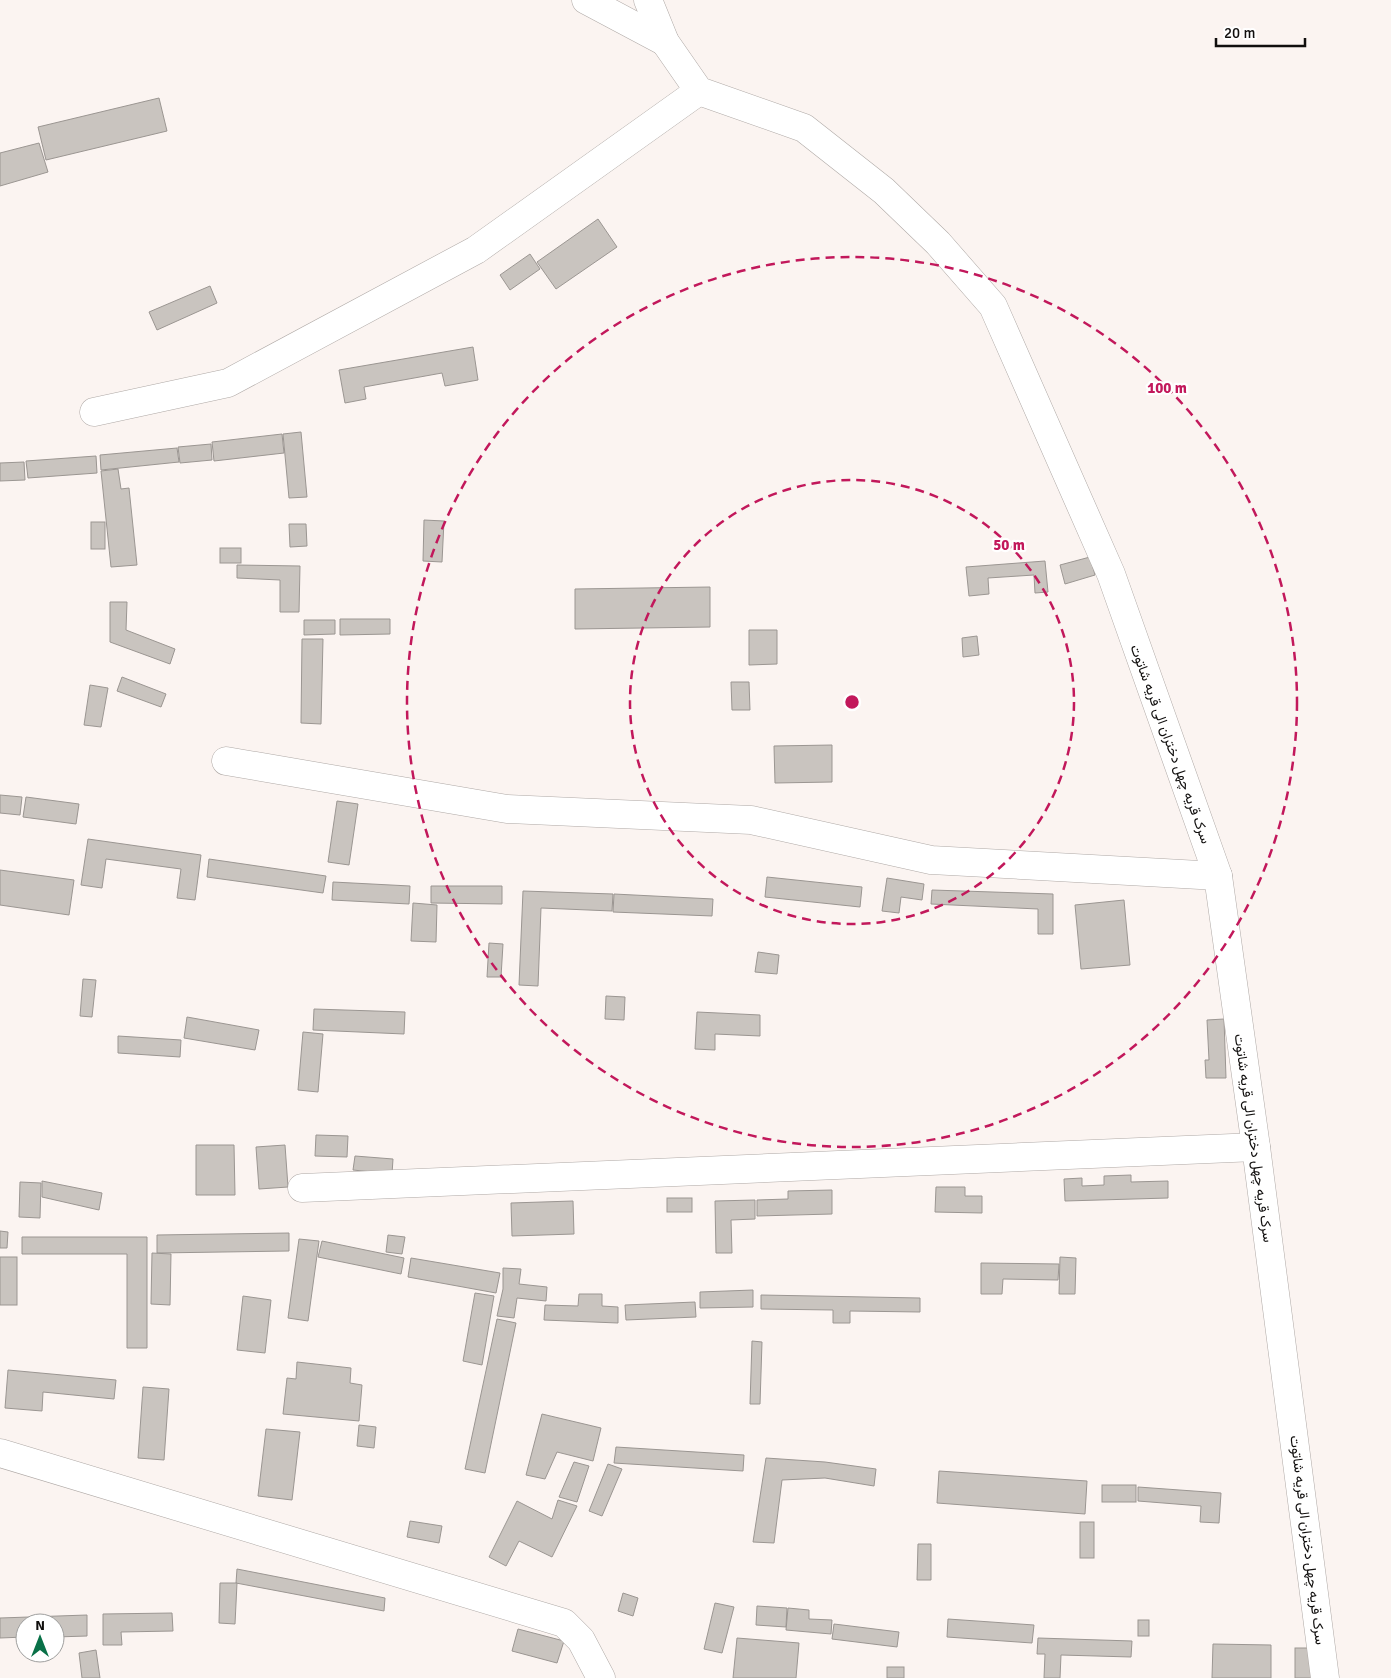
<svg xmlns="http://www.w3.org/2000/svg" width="1391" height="1678" font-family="Signika,Vazirmatn,sans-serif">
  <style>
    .building { fill: #c9c4bf; stroke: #9b9692 }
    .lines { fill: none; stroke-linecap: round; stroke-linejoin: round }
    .minor-casing { stroke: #afa9a6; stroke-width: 29 }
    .tertiary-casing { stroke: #afa9a6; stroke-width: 29 }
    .minor { stroke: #fff; stroke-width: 28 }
    .tertiary { stroke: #fff; stroke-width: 28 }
    .ring { fill: none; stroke: #c2185b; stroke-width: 2.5; stroke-dasharray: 9 6 }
    .labels { text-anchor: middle; stroke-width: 4.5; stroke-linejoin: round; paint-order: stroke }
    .street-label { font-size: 14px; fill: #100e0d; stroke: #fff }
    .centre { fill: #c2185b; stroke: #fff; stroke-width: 2.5 }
    .ring-label { font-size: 15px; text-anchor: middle; font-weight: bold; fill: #c2185b; stroke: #fff; stroke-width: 4.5; stroke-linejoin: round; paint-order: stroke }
  </style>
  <rect width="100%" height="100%" fill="#fbf4f1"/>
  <g class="building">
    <polygon points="159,98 167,131 46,160 38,127"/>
    <polygon points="39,143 48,172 0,186 0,153"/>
    <polygon points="598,219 617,247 556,289 537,262"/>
    <polygon points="530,254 540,269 510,290 500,275"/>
    <polygon points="210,286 217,303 157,330 149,312"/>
    <polygon points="473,347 478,380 445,386 442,373 364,387 366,399 345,403 339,370"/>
    <polygon points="301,432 307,497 289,498 283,434"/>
    <polygon points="282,434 284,453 214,461 212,442"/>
    <polygon points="211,444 212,460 180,463 178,447"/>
    <polygon points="177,448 179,462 101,470 100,455"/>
    <polygon points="96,456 97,473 28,478 26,461"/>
    <polygon points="24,462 25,480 0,481 0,463"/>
    <polygon points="118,469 121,489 129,488 137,565 111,567 101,471"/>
    <polygon points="424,520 444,521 442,562 423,561"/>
    <rect x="91" y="522" width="14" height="27"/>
    <polygon points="289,524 306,524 307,546 290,547"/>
    <rect x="220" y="548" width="21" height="15"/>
    <polygon points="1090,557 1095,575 1065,584 1060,565"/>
    <polygon points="1045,561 1048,592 1035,593 1034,575 988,578 989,594 969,596 966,567"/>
    <polygon points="237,565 300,566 299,612 280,612 280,580 237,578"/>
    <polygon points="710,587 710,627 575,629 575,589"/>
    <polygon points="110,602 127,602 126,630 175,649 170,664 110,642"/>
    <polygon points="340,619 390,619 390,634 340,635"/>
    <polygon points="304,620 335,620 335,634 304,635"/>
    <polygon points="749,630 777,630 777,664 749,665"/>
    <polygon points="977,636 979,655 963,657 962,638"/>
    <polygon points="302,639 323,639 321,724 301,723"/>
    <polygon points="122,677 166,694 161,707 117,691"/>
    <polygon points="731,682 749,682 750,710 732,710"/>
    <polygon points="90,685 108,688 101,727 84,725"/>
    <polygon points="832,745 832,782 775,783 774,746"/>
    <polygon points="0,795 22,797 20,815 0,813"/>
    <polygon points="26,797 79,804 76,824 23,817"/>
    <polygon points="337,801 358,804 349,865 328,862"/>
    <polygon points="88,839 201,855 195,900 177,898 181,869 106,859 102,888 81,885"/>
    <polygon points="209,859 326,876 323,893 207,877"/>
    <polygon points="0,870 74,880 69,915 0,905"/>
    <polygon points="767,877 862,887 860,907 765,897"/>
    <polygon points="887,878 924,884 922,900 901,897 899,913 882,911"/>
    <polygon points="333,882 410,886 409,904 332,900"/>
    <polygon points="431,886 502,886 502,904 431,903"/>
    <polygon points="932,890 1053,894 1053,934 1038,934 1038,909 931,904"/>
    <polygon points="523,891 613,894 612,911 541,908 538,986 519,985"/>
    <polygon points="614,894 713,899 712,916 613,912"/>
    <polygon points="1124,900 1130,965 1081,969 1075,905"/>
    <polygon points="413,903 437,905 436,942 411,941"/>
    <polygon points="489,943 503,944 501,977 487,977"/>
    <polygon points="758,952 779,955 777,974 755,972"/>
    <polygon points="83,979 96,980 92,1017 80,1016"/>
    <polygon points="606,996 625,997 624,1020 605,1019"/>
    <polygon points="314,1009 405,1012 404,1034 313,1030"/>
    <polygon points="697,1012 760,1015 760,1036 715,1034 715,1050 695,1049"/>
    <polygon points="187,1017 259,1030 255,1050 184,1038"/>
    <polygon points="1224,1019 1226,1078 1206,1078 1205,1060 1209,1060 1207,1020"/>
    <polygon points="303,1032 323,1034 318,1092 298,1090"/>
    <polygon points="118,1036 181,1040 180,1057 118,1053"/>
    <polygon points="316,1135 348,1136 347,1157 315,1156"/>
    <polygon points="196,1145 234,1145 235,1195 196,1195"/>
    <polygon points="285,1145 288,1187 259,1189 256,1147"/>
    <polygon points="355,1156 393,1159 392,1174 353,1170"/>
    <polygon points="1131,1175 1131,1182 1168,1181 1168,1198 1065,1201 1064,1179 1082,1178 1082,1186 1104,1185 1104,1176"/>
    <polygon points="42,1181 102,1193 99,1210 42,1197"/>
    <polygon points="20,1182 41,1183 40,1218 19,1217"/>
    <polygon points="936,1187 965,1187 965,1196 982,1196 982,1213 935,1212"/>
    <polygon points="832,1190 832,1214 757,1216 757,1200 788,1199 788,1191"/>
    <rect x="667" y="1198" width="25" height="14"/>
    <polygon points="755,1200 755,1219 731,1220 732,1253 716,1253 715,1201"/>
    <polygon points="573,1201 574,1234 512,1236 511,1203"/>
    <polygon points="0,1231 8,1232 7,1248 0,1248"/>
    <polygon points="289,1233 289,1251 157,1253 157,1235"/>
    <polygon points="388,1235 405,1237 402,1254 386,1252"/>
    <polygon points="22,1237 147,1237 147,1348 127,1348 127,1254 22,1254"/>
    <polygon points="299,1239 319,1241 308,1321 288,1318"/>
    <polygon points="322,1241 404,1258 401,1274 318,1257"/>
    <polygon points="152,1253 171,1254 170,1305 151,1304"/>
    <rect x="0" y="1257" width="17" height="48"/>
    <polygon points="1060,1257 1076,1258 1075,1294 1059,1294"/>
    <polygon points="411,1258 500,1273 496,1293 408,1277"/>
    <polygon points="981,1263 1059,1264 1058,1280 1003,1279 1002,1294 981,1294"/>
    <polygon points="503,1268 521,1269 519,1284 547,1287 546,1301 517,1298 514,1318 497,1316 503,1289"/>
    <polygon points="753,1290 753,1307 700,1308 700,1292"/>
    <polygon points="475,1293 494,1296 482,1365 463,1361"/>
    <polygon points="579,1294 602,1294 602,1306 618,1307 618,1323 544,1320 545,1305 578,1306"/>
    <polygon points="761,1295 920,1298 920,1312 850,1311 850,1323 833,1323 833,1310 761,1309"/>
    <polygon points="243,1296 271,1300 265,1353 237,1350"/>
    <polygon points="695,1302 696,1317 626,1320 625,1305"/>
    <polygon points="497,1319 516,1323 485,1473 465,1469"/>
    <polygon points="752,1341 762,1342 760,1404 750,1404"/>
    <polygon points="297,1362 351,1368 350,1383 362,1385 359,1421 283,1414 287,1378 296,1379"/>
    <polygon points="8,1370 116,1380 114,1399 43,1392 42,1411 5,1408"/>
    <polygon points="143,1387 169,1389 164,1460 138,1458"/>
    <polygon points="542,1414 601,1428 593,1461 557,1452 545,1479 526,1475"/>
    <polygon points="359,1425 376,1427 374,1448 357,1446"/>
    <polygon points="266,1429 300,1432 292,1500 258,1496"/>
    <polygon points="616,1447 744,1455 743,1471 614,1463"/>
    <polygon points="766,1458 825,1462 876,1469 874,1486 825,1478 782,1480 774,1543 753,1542"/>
    <polygon points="574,1462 589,1466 577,1502 559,1497"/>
    <polygon points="608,1464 622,1469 602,1516 589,1511"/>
    <polygon points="939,1471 1087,1481 1085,1514 937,1503"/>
    <rect x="1102" y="1485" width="34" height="17"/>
    <polygon points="1138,1487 1221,1493 1219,1523 1200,1522 1201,1506 1138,1501"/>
    <polygon points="558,1500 577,1506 552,1557 519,1541 506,1566 489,1557 517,1501 552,1519"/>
    <polygon points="410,1521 442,1526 439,1543 407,1537"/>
    <rect x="1080" y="1522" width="14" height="36"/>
    <polygon points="918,1544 931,1544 931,1580 917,1580"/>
    <polygon points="237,1569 385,1598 384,1611 236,1583"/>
    <polygon points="220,1583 237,1583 235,1624 219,1623"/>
    <polygon points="623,1593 638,1598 633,1616 618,1611"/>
    <polygon points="715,1603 734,1607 722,1653 704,1649"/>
    <polygon points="757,1606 787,1608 786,1627 756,1625"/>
    <polygon points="788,1608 809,1610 809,1619 832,1620 831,1634 786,1630"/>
    <polygon points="172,1613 173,1631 121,1632 122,1645 103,1645 103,1614"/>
    <polygon points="87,1615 87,1636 55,1637 55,1623 25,1623 25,1637 0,1638 0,1618"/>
    <polygon points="948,1619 1034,1625 1032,1643 947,1637"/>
    <rect x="1138" y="1620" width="11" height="16"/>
    <polygon points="834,1624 899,1632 897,1647 832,1639"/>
    <polygon points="518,1629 564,1641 557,1663 512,1651"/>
    <polygon points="737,1638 799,1643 796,1678 733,1678"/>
    <polygon points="1038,1638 1132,1641 1131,1657 1061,1655 1060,1678 1044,1678 1045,1654 1037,1654"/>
    <polygon points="1213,1644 1271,1645 1271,1678 1212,1678"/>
    <rect x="1295" y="1648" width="20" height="30"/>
    <polygon points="96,1650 100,1678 82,1678 79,1653"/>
    <rect x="887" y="1667" width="17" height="11"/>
  </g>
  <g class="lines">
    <g class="minor-casing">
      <g id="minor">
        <polyline points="586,0 665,42"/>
        <polyline points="94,412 228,383 476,250 699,91"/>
        <polyline points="226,761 507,809 751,820 931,860 1218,876"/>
        <polyline points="302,1188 1256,1147"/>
        <polyline points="0,1453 564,1623 581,1640 601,1678"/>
      </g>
    </g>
    <g class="tertiary-casing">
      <polyline id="tertiary" points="648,0 665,42 699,91 804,128 884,191 938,243 993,306 1111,574 1218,876 1256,1147 1325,1678"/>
    </g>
    <use href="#minor" class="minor"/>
    <use href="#tertiary" class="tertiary"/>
  </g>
  <g class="ring">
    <circle cx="852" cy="702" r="222"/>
    <circle cx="852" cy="702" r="445"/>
  </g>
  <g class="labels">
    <g class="street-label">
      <text transform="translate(1171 744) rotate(70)" y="5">سرک قریه چهل دختران الی قریه شاتوت</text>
      <text transform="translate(1254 1138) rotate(82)" y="5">سرک قریه چهل دختران الی قریه شاتوت</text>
      <text transform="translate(1308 1540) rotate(83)" y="5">سرک قریه چهل دختران الی قریه شاتوت</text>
    </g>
  </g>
  <circle cx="852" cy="702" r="8" class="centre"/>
  <g class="ring-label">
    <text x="1167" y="393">100 m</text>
    <text x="1009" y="550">50 m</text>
  </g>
  <g transform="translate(40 1638)"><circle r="24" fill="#ffffff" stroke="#9f9f9e"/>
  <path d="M0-4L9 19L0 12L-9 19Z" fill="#097148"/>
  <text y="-8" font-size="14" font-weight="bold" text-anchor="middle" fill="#100e0d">N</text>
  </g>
  <path d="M1216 38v8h89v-8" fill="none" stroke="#100e0d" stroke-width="2.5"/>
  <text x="1224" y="38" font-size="15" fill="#100e0d" stroke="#ffffff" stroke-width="4" paint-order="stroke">20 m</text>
</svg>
